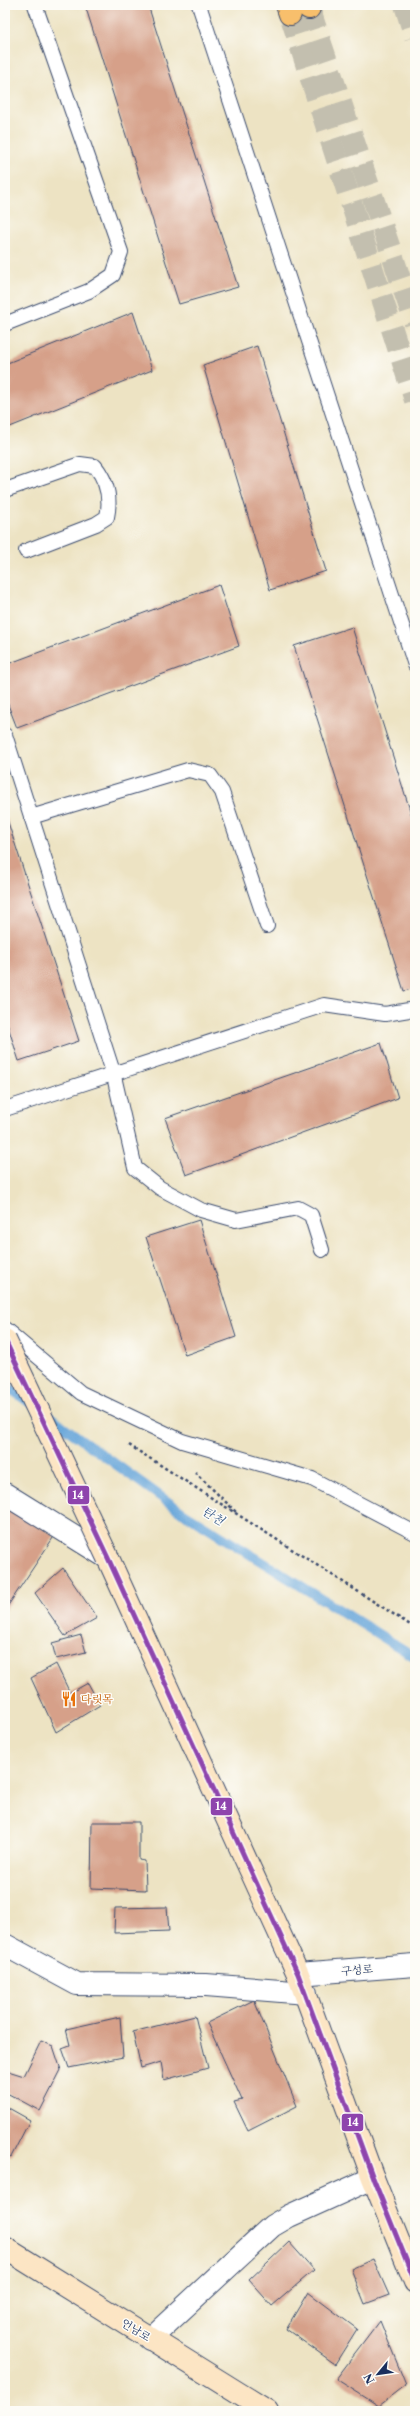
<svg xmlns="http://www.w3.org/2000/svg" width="420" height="2416" font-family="'Libre Caslon Text','Noto Serif KR',serif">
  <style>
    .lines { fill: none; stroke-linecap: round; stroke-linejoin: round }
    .stream { stroke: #67a6d9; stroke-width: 10 }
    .building { fill: #d6a089 }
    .highway-tunnel { stroke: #c3bfaf; stroke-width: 22; stroke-dasharray: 22 11; stroke-linecap: butt }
    .lane-casing { stroke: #3a4a6d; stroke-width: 16 }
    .street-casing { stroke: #3a4a6d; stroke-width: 24 }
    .secondary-casing { stroke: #3a4a6d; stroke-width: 24 }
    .highway-casing { stroke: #3a4a6d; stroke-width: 24 }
    .path { stroke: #3a4a6d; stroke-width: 2.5; stroke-dasharray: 3 3; stroke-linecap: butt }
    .lane { stroke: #fff; stroke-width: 14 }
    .street { stroke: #fff; stroke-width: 22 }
    .secondary { stroke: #fce5c4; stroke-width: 22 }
    .highway { stroke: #f8bf6c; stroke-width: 22 }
    .secondary-bridge-casing { stroke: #3a4a6d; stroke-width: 24; stroke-linecap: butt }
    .secondary-bridge { stroke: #fce5c4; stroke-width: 22 }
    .bus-1-casing { stroke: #fdfcf7; stroke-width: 8 }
    .bus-1 { stroke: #8e44ad; stroke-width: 5 }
    .labels { text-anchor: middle; stroke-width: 3; stroke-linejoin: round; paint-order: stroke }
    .food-label { font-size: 11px; fill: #c56008; stroke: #fdfcf7; text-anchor: start }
    .street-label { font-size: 11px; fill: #1b2f5e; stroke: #fdfcf7 }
    .water-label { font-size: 12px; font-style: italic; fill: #365989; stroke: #fdfcf7 }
    .line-badge { stroke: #fdfcf7; stroke-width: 1.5 }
    .badge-label { font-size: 11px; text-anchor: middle; font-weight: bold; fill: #fff }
  </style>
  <rect width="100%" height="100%" fill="#fdfcf7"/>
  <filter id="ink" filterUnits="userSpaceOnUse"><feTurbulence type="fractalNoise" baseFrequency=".025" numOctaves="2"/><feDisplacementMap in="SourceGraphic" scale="8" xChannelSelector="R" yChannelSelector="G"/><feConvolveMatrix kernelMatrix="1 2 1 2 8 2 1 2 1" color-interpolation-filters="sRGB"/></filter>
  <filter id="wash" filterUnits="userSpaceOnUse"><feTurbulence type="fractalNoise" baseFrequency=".012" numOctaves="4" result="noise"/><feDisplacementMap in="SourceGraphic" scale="16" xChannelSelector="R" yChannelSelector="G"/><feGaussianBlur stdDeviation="0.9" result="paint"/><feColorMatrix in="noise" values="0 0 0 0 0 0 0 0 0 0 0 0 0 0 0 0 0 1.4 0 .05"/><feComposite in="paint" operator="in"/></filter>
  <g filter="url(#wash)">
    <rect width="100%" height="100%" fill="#ede3c3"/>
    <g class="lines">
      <g class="stream">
        <polyline points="5,1385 29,1402"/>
        <polyline points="46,1414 182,1512 415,1657"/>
      </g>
    </g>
    <g id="blocks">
      <g class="building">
        <polygon points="85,5 148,5 238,287 179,304"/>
        <polygon points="133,312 152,370 5,429 5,364"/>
        <polygon points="257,346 326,571 270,590 203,365"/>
        <polygon points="219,585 239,646 17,728 5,697 5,665"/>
        <polygon points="352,627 415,826 415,988 404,991 294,646"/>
        <polygon points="5,813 79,1041 19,1061 5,1017"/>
        <polygon points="381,1043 398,1098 186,1175 165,1118"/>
        <polygon points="199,1220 236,1337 185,1355 146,1237"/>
        <polygon points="5,1507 55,1535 5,1610"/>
        <polygon points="63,1568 97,1618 65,1636 35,1593"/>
        <polygon points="81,1635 86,1652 56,1659 52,1643"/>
        <polygon points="56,1664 70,1693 88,1683 100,1705 56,1732 31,1678"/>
        <polygon points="92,1822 139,1822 139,1860 145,1861 146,1890 91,1888"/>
        <polygon points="167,1907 169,1931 114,1933 115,1908"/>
        <polygon points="254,2000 297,2106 248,2131 234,2102 242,2100 207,2023"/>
        <polygon points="195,2016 208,2068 164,2080 161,2062 141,2068 133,2032"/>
        <polygon points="120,2017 123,2057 69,2068 62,2048 70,2045 66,2029"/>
        <polygon points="41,2041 53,2046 61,2070 40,2111 5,2092 5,2070 24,2076"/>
        <polygon points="5,2106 30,2120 11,2157 5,2153"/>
        <polygon points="289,2242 314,2270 272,2306 249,2280"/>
        <polygon points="373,2259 389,2295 365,2304 351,2269"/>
        <polygon points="308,2292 357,2329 335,2364 286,2329"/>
        <polygon points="380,2321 406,2385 379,2406 336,2379"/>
      </g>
    </g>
  </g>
  <g filter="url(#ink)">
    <use href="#blocks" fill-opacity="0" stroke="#3a4a6d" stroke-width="1"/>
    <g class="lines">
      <g class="highway-tunnel">
        <polyline points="405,5 415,37"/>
        <polyline points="309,8 415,323"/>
        <polyline points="290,14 415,400"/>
      </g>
      <g class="lane-casing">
        <g id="lane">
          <polyline points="199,5 415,665"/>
          <polyline points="5,324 89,291 113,275 121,252 35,5"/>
          <path d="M5 490 80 464 95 466C107 481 111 498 107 517L96 524 26 551"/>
          <polyline points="5,735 113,1072 135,1168 160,1188 201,1210 236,1220 298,1208 311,1215 322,1250"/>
          <polyline points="31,817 188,770 210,775 222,792 267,926"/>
          <polyline points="5,1109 324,1005 385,1014 415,1009"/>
          <polyline points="5,1329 81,1393 182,1441 312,1479 415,1533"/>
        </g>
      </g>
      <g class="street-casing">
        <g id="street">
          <polyline points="5,1494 108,1558"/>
          <polyline points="5,1945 77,1984 206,1985 306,1993"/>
          <polyline points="298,1974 415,1965"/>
          <polyline points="150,2339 272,2226 289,2216 373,2178"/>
        </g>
      </g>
      <g class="secondary-casing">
        <g id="secondary">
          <polyline points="108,1558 298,1974 373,2178 415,2282"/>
          <polyline points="5,2248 267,2411"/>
        </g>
      </g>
      <g class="highway-casing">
        <g id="highway">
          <polyline points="287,5 290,14"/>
          <polyline points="308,5 309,8"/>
        </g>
      </g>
      <g class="path">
        <polyline points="129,1445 415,1628"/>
        <polyline points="195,1472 236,1512"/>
      </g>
      <use href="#lane" class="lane"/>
      <use href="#street" class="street"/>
      <use href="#secondary" class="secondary"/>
      <use href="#highway" class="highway"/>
      <g class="secondary-bridge-casing">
        <polyline id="secondary-bridge" points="5,1340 108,1558"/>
      </g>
      <use href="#secondary-bridge" class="secondary-bridge"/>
      <g class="bus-1-casing">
        <polyline id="bus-1" points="5,1340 108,1558 298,1974 373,2178 415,2282"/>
      </g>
      <use href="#bus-1" class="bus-1"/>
    </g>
  </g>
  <defs>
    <g id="restaurant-bare" transform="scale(1.2)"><path d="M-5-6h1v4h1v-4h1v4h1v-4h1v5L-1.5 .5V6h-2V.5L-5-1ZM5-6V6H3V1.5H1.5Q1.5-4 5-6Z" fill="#e8710a" stroke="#fdfcf7" stroke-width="2.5" paint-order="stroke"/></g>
  </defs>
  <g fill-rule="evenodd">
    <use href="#restaurant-bare" x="69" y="1699"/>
  </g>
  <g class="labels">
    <g class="food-label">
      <text x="81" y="1703">다릿목</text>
    </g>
    <g class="street-label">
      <text transform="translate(357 1970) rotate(-5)" y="4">구성로</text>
      <text transform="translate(136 2330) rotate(32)" y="4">언남로</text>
    </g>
    <g class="water-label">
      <text transform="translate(213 1516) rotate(32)" y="4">탄천</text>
    </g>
  </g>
  <g class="line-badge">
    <rect x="67" y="1485" width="23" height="20" rx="4" fill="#8e44ad"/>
    <rect x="210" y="1797" width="23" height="19" rx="4" fill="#8e44ad"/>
    <rect x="341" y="2113" width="23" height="19" rx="4" fill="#8e44ad"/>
  </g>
  <g class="badge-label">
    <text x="78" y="1499">14</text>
    <text x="221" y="1810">14</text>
    <text x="353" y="2126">14</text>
  </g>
  <rect width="420" height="2416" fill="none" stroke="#fdfcf7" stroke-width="20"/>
  <g transform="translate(378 2374) rotate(241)" stroke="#fdfcf7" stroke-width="3" paint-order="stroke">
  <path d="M0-3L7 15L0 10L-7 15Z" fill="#1b2f5e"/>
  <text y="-6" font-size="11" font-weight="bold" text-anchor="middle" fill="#1b2f5e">N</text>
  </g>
</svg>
